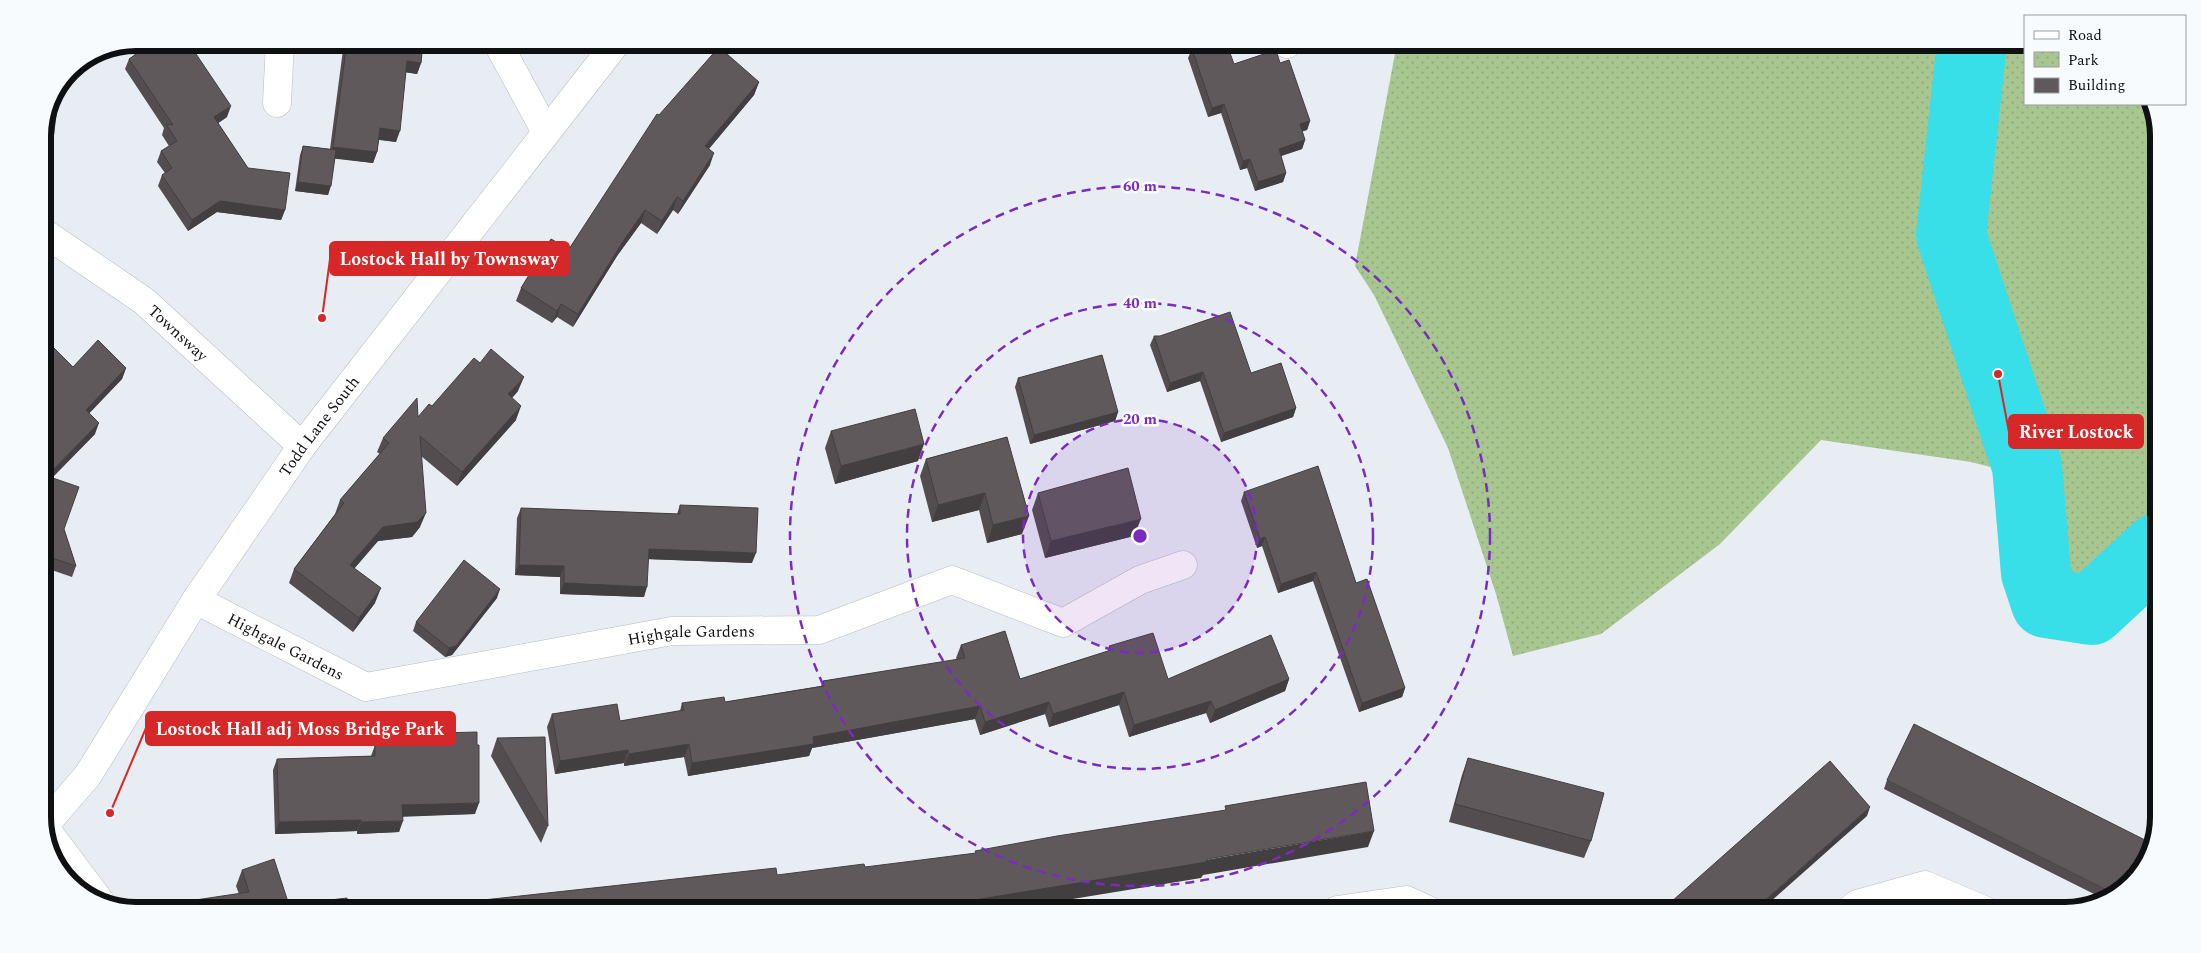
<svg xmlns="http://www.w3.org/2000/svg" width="2201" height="953" font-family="Spectral,serif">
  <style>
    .park { fill: url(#park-dots) }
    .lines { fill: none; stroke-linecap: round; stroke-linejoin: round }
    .river { stroke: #38dfe9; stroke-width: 70 }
    .minor-casing { stroke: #b7bcc1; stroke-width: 29 }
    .minor { stroke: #fff; stroke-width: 28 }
    .wall { fill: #534d4f }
    .shaded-wall { fill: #433e40 }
    .building { fill: #60595c; stroke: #433e40 }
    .ring { fill: none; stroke: #7b2cbf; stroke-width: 2.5; stroke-dasharray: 9 6 }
    .labels { text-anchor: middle; stroke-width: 5; stroke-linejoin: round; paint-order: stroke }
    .street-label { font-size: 16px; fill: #0f1012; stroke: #f7fbfe }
    .rim { fill: none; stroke: #0f1012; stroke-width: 6 }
    .centre { fill: #7b2cbf; stroke: #f7fbfe; stroke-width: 2.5 }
    .ring-label { font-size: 15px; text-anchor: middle; font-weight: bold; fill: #7b2cbf; stroke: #f7fbfe; stroke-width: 5; stroke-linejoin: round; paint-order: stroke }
    .leader { fill: none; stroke: #d62828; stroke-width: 2 }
    .callout-dot { fill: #d62828; stroke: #f7fbfe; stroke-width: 2 }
    .callout { fill: #d62828; stroke: #d62828; stroke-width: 2 }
    .callout-label { font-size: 18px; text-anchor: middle; font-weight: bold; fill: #fff }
  </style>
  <defs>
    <pattern id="park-dots" width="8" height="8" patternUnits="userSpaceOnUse" patternTransform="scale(1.25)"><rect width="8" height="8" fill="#a7c690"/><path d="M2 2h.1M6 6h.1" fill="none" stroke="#8fa97b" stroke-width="1.8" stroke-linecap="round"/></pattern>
  </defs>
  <rect width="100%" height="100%" fill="#e8edf3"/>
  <polygon class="park" points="1397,43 2025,43 2025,104 2148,104 2158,130 2158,518 2136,545 2078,591 2055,583 2047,548 2041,480 1971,462 1821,440 1720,544 1601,634 1513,656 1496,594 1448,448 1374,295 1355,266"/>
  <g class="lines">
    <polyline class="river" points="1972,42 1951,235 2027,466 2036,573 2046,603 2091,610 2158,548"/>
    <g class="minor-casing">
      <g id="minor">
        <polyline points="497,42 546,132"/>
        <polyline points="1287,42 1287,44"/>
        <polyline points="277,103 280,42"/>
        <path id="s1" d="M43 232 144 301 302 446"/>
        <path id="s2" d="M196 600 366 687 672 631 819 630 952 580 1063 623 1140 580 1183 565"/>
        <path id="s3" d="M44 826 88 775 196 600 302 446 617 42"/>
        <polyline points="45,828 102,904"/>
        <polyline points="1337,910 1406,900 1428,910"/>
        <polyline points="1850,910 1857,904 1925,885 1984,910"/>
      </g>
    </g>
    <use href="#minor" class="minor"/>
  </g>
  <g class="wall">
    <polygon points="136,42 188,42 227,117 218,123 248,168 285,210 281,220 217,212 188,231 158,186 162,175 165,173 157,162 161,151 169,146 162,135 164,128 125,69 129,59 135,55 127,44"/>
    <polygon points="344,42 423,42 421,63 417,74 406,72 396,142 379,140 377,152 373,163 335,158 328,195 295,191 300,155 303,146 330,149"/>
    <polygon points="1192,49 1234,64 1280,63 1310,121 1307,130 1302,131 1305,140 1302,149 1281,156 1286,173 1283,182 1255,191 1247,168 1240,170 1221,113 1208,117 1188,58"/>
    <polygon points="759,82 754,95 709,149 710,165 678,214 673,210 657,234 641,223 617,256 573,327 557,317 552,323 516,301 521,288 569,249 659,115"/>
    <polygon points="1154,336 1251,373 1296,408 1293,417 1221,442 1200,381 1167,392 1150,345"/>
    <polygon points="43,341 73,367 126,368 122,379 89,413 95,434 52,478 64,529 76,566 72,577 43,567"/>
    <polygon points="1018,378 1118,412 1115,421 1030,444 1015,387"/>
    <polygon points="518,391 512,398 516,420 457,486 421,456 420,527 412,537 378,541 354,569 375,603 353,632 289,583 294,569 335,514 340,500 380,454 377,452 383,438 418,417 432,406"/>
    <polygon points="831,431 918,461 835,484 825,448"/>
    <polygon points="1007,437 1022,534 987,543 979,510 932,522 920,476 926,459"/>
    <polygon points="1244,492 1356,583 1405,688 1402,697 1359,712 1313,581 1278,593 1262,546 1257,548 1241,501"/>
    <polygon points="1038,493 1134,536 1045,558 1032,510"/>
    <polygon points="680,505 752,563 648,559 644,597 560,594 560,577 515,575 517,518 521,508 677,514"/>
    <polygon points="497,598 452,655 445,657 413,631 416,622"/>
    <polygon points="961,645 1020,679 1108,651 1109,646 1168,679 1289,679 1285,691 1210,723 1206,713 1129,737 1119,705 1049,727 1045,714 980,735 975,719 812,748 809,756 688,776 684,757 624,766 624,763 555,774 547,727 552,714 620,721 680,711 682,703 725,702 821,686 823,681 957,660 956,658"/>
    <polygon points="442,733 475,814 403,816 399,832 357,834 357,831 275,834 273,770 277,759 371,756 375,745 439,743"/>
    <polygon points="497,738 548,826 541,843 491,756"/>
    <polygon points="1468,758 1591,841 1584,858 1449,822 1462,775"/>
    <polygon points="1887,780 2117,895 2104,899 1884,789"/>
    <polygon points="242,870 289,905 349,910 180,910 182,902 239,894 236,886"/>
  </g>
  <g class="shaded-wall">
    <polygon points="407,61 421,63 417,74 403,72"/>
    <polygon points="759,82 754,95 700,159 705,146"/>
    <polygon points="1224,104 1221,113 1208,117 1212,108"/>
    <polygon points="231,106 227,117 211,128 214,117"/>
    <polygon points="1310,121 1307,130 1297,133 1300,124"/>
    <polygon points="380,128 400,131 396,142 376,139"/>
    <polygon points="1305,140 1302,149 1275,158 1279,149"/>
    <polygon points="333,147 377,152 373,163 329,158"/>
    <polygon points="714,153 710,165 678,214 683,201"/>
    <polygon points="1250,159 1247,168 1240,170 1243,161"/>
    <polygon points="43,163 50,164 46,174 43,174"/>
    <polygon points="1286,173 1283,182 1255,191 1258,182"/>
    <polygon points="298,182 331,186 328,195 295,191"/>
    <polygon points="677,197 673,210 657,234 662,221"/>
    <polygon points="220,201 285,210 281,220 217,212 188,231 192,220"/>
    <polygon points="645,210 641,223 617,256 573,327 578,314 622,243"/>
    <polygon points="561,304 557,317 552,323 557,311"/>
    <polygon points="126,368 122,379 82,421 86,410"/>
    <polygon points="1203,372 1200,381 1167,392 1170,383"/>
    <polygon points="524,377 518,391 503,408 508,394"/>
    <polygon points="521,406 516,420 457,486 462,472"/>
    <polygon points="1296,408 1293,417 1221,442 1224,433"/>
    <polygon points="1118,412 1115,421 1030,444 1034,435"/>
    <polygon points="99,423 95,434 43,487 47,476"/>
    <polygon points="924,444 918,461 835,484 841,466"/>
    <polygon points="985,493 979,510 932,522 938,505"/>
    <polygon points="426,513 420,527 412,537 378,541 344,580 350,565 383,527"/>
    <polygon points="1029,516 1022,534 987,543 993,525"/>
    <polygon points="1141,519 1134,536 1045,558 1051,541"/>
    <polygon points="1265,537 1262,546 1257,548 1260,539"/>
    <polygon points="649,549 756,553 752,563 645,559"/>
    <polygon points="519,565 564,566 560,577 515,575"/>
    <polygon points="1316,572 1313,581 1278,593 1281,584"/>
    <polygon points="564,583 647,587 644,597 560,594"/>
    <polygon points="381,588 375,603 353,632 359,618"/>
    <polygon points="500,589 497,598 452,655 445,657 449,648"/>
    <polygon points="1289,679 1285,691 1210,723 1215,710"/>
    <polygon points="1405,688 1402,697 1359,712 1362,703"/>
    <polygon points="1124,692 1119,705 1049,727 1053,714"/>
    <polygon points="1211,701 1206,713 1129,737 1134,725"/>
    <polygon points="1049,702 1045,714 980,735 985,722"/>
    <polygon points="980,706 975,719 812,748 809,756 688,776 692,763 813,737"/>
    <polygon points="689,744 684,757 624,766 629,754"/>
    <polygon points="628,750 624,763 555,774 560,761"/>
    <polygon points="479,803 475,814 398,817 402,805"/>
    <polygon points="1870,807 1867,816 1761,910 1754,910"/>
    <polygon points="361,820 357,831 275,834 279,822"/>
    <polygon points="403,821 399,832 357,834 361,822"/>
    <polygon points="1374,831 1368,847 1203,875 1201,878 1005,910 915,910"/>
  </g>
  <g class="building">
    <polygon points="137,42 188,42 231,106 214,117 248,168 290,173 285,210 220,201 192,220 162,175 172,168 161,151 177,141 166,124 173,125 129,59 142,50"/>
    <polygon points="347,42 423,42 421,63 407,61 400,131 380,128 377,152 333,147"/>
    <polygon points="1211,42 1226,42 1234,64 1276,50 1280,63 1289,60 1310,121 1300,124 1305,140 1279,149 1286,173 1258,182 1250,159 1243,161 1224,104 1212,108 1192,49"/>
    <polygon points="719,47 759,82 705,146 714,153 683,201 677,197 662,221 645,210 622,243 578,314 561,304 557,311 521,288 551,239 569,249 657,114 659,115"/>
    <polygon points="53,107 57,107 50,164 43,163 43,130"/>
    <polygon points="303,146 336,150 331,186 298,182"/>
    <polygon points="1230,312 1251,373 1281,363 1296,408 1224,433 1203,372 1170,383 1154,336 1160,336"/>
    <polygon points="45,339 73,367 98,340 126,368 86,410 99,423 47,476 79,487 64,529 76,566 43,555 43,341"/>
    <polygon points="491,349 524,377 508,394 521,406 462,472 420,436 426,513 417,522 383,527 350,565 381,588 359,618 294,569 344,503 340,500 389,443 383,438 417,398 418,417 429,404 432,406 474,358 480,363"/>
    <polygon points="1102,355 1118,412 1034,435 1018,378"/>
    <polygon points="915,409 924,444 841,466 831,431"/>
    <polygon points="1007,437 1029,516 993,525 985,493 938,505 926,459"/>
    <polygon points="1318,466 1356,583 1367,579 1405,688 1362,703 1316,572 1281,584 1265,537 1260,539 1244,492"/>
    <polygon points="1128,468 1141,519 1051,541 1038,493"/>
    <polygon points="680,505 758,508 756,553 649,549 647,587 564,583 564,566 519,565 521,508 680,514"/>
    <polygon points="464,560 500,589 456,646 449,648 416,622"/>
    <polygon points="1005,631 1020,679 1111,650 1109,646 1153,633 1168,679 1271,635 1289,679 1215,710 1211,701 1134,725 1124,692 1053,714 1049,702 985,722 980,706 813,737 814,744 692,763 689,744 629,754 628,750 560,761 552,714 617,704 620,721 684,710 682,703 724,697 725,702 824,686 823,681 965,658 961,645"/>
    <polygon points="1914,724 2153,844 2151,852 2117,895 1887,780"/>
    <polygon points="477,732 477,745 479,745 479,803 402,805 403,821 361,822 361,820 279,822 277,759 375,756 375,745 443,743 442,733"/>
    <polygon points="545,737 548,826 497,738"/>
    <polygon points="1468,758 1604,793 1591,841 1455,804"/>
    <polygon points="1830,761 1870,807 1754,910 1662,910"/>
    <polygon points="1366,782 1374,831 1207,859 1207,862 956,903 956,905 915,910 897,910 897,909 889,910 392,910 776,868 777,875 864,864 865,867 921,860 976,853 975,851 1057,836 1226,810 1225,806"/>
    <polygon points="274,859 289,905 347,898 349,910 184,910 182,902 249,892 242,870"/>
  </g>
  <circle cx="1140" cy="536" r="117" fill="#7b2cbf" fill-opacity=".12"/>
  <g class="ring">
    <circle cx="1140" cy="536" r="117"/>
    <circle cx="1140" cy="536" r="233"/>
    <circle cx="1140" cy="536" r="350"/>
  </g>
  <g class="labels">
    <g class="street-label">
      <text dy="6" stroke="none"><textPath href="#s1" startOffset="169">Townsway</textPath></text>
      <text dy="6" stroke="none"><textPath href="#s3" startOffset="486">Todd Lane South</textPath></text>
      <text dy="6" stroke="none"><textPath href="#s2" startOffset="521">Highgale Gardens</textPath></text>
      <text dy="6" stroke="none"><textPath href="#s2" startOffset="101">Highgale Gardens</textPath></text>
    </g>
  </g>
  <path d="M0 0H2201V953H0ZM136 51H2065A85 85 0 0 1 2150 136V817A85 85 0 0 1 2065 902H136A85 85 0 0 1 51 817V136A85 85 0 0 1 136 51Z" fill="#f7fbfe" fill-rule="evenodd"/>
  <path class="rim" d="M136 51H2065A85 85 0 0 1 2150 136V817A85 85 0 0 1 2065 902H136A85 85 0 0 1 51 817V136A85 85 0 0 1 136 51Z"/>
  <circle cx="1140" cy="536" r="8" class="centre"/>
  <g class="ring-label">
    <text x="1140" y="191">60 m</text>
    <text x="1140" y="308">40 m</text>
    <text x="1140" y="424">20 m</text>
  </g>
  <path class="leader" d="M322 318L330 259M1998 374L2009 432M110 813L146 728"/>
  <g class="callout-dot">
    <circle cx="322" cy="318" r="5"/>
    <circle cx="1998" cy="374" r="5"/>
    <circle cx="110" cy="813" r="5"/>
  </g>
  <g class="callout">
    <rect x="330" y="242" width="239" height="33" rx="5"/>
    <rect x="2009" y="415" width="134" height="33" rx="5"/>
    <rect x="146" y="712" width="309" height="33" rx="5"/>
  </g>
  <g class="callout-label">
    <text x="449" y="265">Lostock Hall by Townsway</text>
    <text x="2076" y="438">River Lostock</text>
    <text x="300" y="735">Lostock Hall adj Moss Bridge Park</text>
  </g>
  <rect x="2024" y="15" width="162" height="90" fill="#f7fbfe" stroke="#9a9da0"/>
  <rect x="2034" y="31" width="25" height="8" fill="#ffffff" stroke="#9a9da0"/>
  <text x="2068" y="40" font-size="15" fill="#0f1012">Road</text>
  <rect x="2034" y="52" width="25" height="15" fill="url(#park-dots)" stroke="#9a9da0"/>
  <text x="2068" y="65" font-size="15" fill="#0f1012">Park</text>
  <rect x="2034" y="78" width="25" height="15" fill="#60595c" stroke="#9a9da0"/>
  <text x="2068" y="90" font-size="15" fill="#0f1012">Building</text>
</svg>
